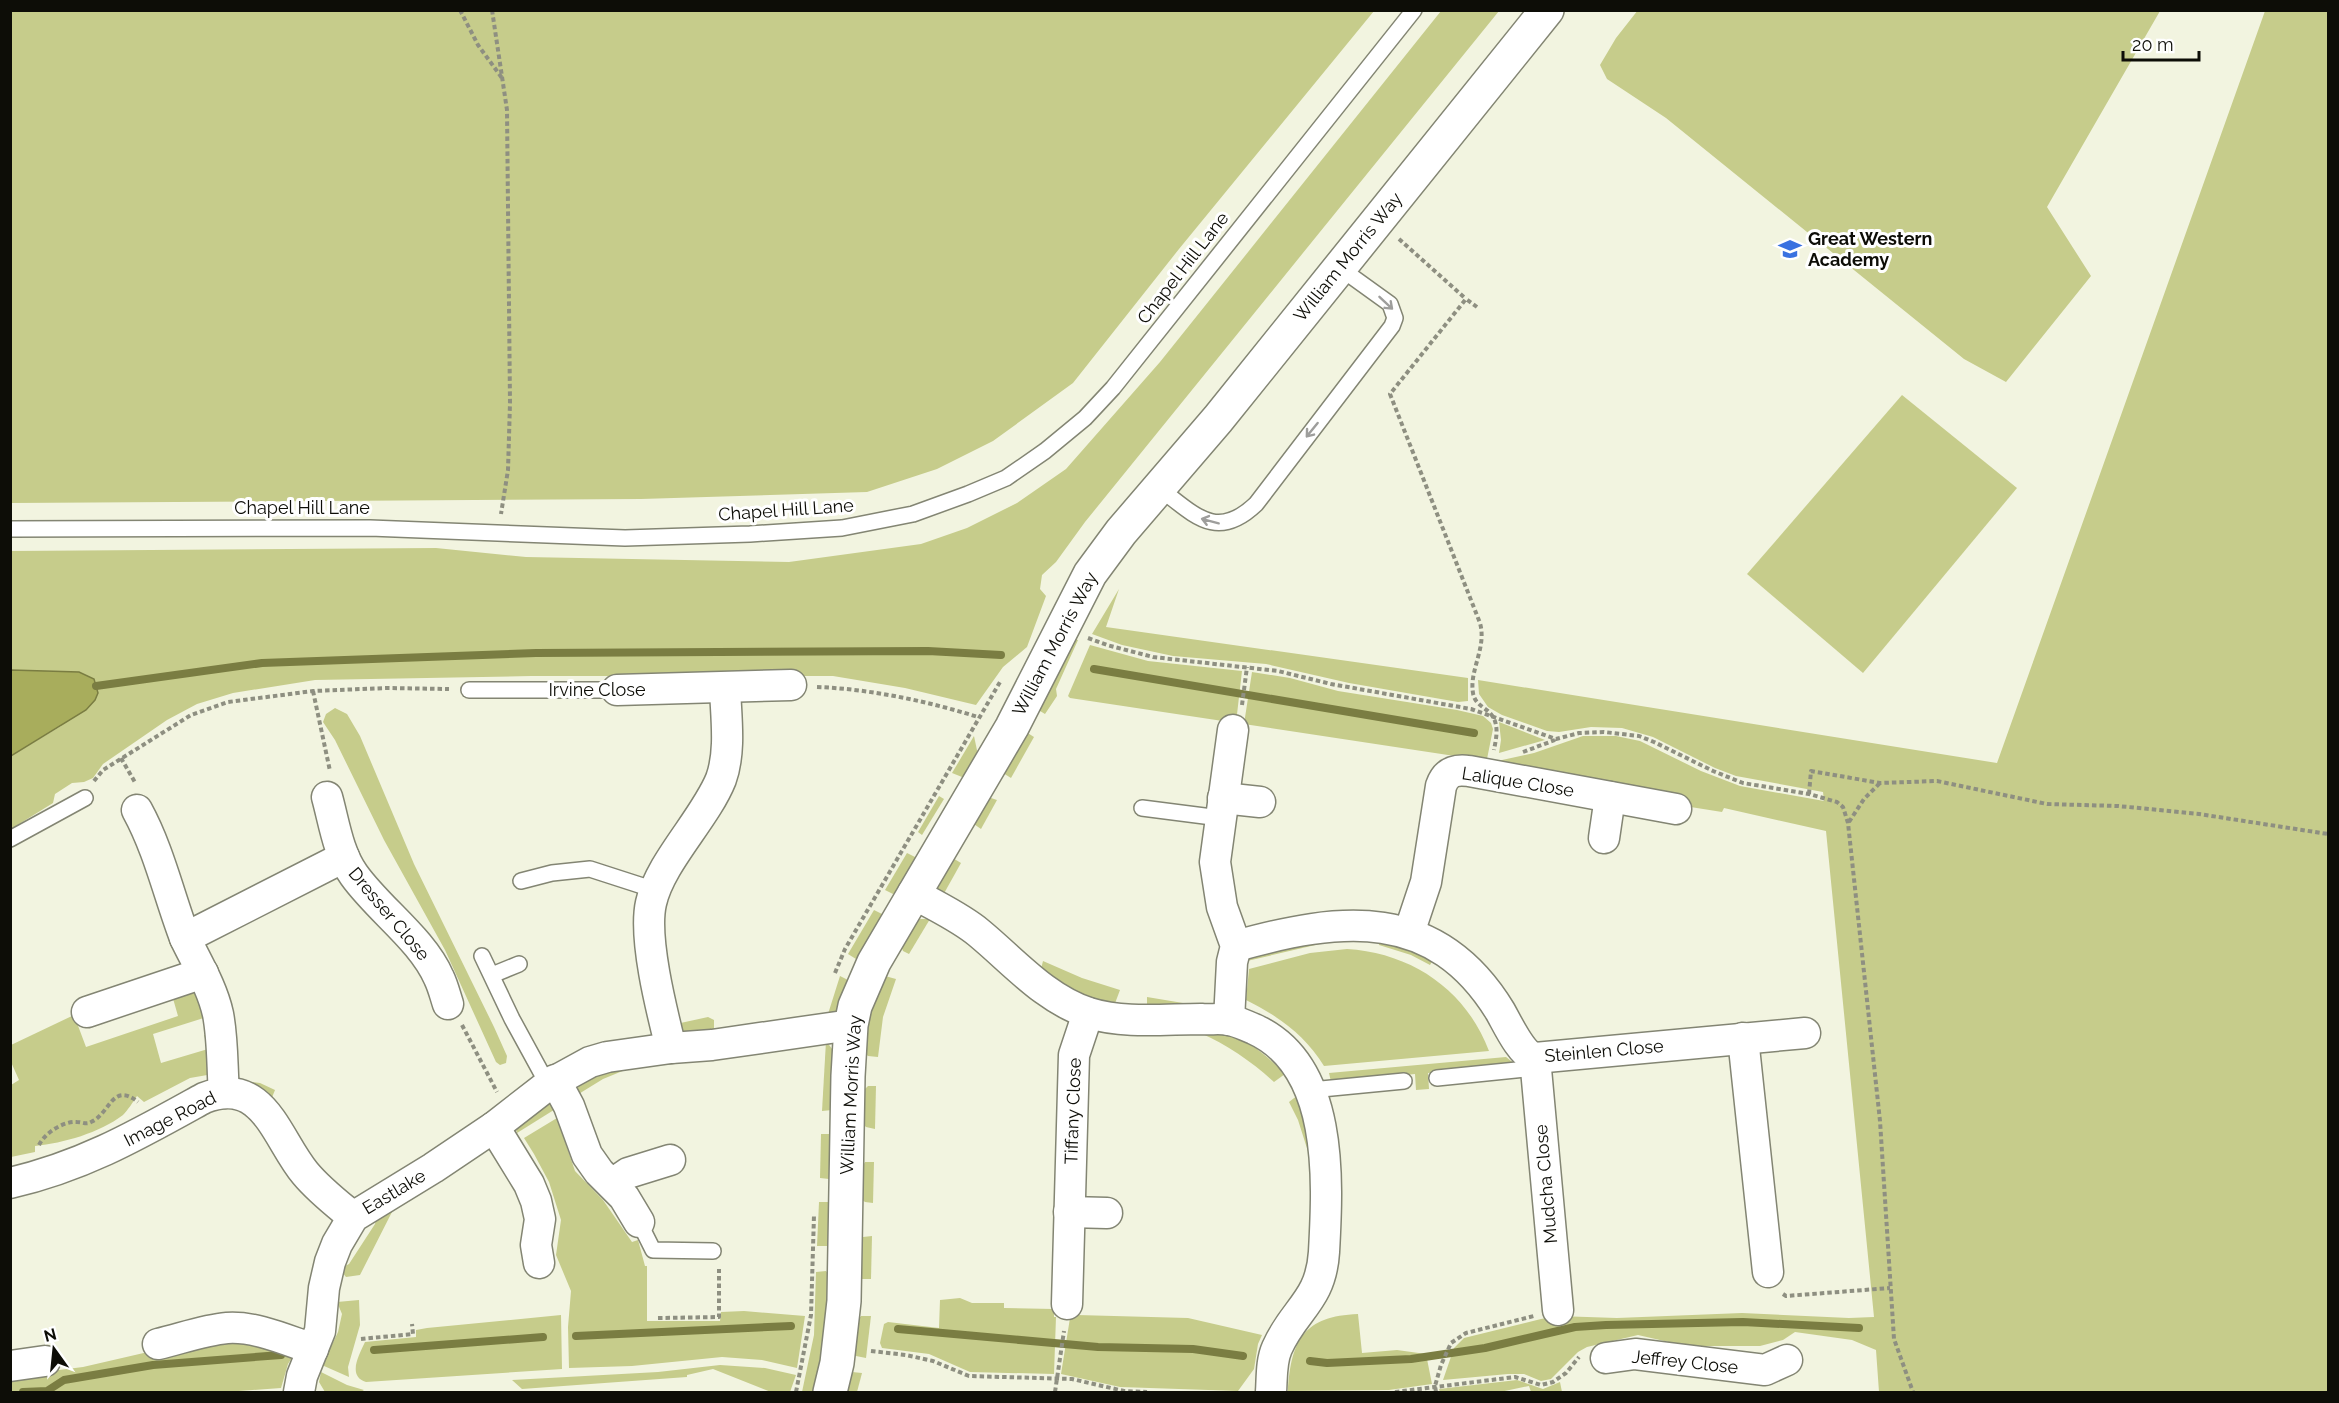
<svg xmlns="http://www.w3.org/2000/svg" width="2339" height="1403" font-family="Raleway,sans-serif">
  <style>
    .green { fill: #c6cc8b }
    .water { fill: #a8ad5c; stroke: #7a7d42; stroke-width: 1.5 }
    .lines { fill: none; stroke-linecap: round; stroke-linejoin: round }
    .stream { stroke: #7a7d42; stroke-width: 8 }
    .lane-casing { stroke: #838573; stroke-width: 18 }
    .street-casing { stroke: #838573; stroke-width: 33 }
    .secondary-casing { stroke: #838573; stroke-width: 36 }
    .path { stroke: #8e8f81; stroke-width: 4; stroke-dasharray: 4.5 3; stroke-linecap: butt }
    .lane { stroke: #fff; stroke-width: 15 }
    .street { stroke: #fff; stroke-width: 30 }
    .secondary { stroke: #fff; stroke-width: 33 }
    .oneway { stroke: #9e9e9c }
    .labels { text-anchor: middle; stroke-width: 6; stroke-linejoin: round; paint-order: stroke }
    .poi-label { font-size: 18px; font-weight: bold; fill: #0d0d07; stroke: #fff; text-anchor: start }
    .street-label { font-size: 18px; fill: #0d0d07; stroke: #fff }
  </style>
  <rect width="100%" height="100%" fill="#f2f4e0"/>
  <g class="green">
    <polygon points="1638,10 2160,11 2047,207 2091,276 2006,382 1964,359 1666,118 1607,79 1600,65 1616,38"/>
    <polygon points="10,11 11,10 1374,11 1179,249 1073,383 993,441 937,469 867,492 641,499 11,503"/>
    <polygon points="1441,11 1499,11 1085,522 1056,562 1042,575 1040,589 1046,596 1027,647 1003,667 976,705 905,688 833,676 531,676 315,680 233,693 197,704 167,720 103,764 93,778 84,782 72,783 55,794 53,803 11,829 11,756 61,726 79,672 11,670 11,551 436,548 526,557 789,562 921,544 967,528 1017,503 1066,469 1160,362"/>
    <polygon points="2265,11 2328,11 2328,1392 1879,1392 1876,1350 1852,1340 1795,1332 1783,1340 1760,1346 1686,1346 1638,1335 1587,1347 1578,1352 1551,1379 1541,1381 1524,1374 1508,1374 1443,1380 1454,1348 1464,1338 1541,1319 1557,1316 1617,1318 1742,1313 1849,1318 1874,1317 1826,831 1724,808 1722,812 1678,805 1493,762 1534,753 1583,736 1616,736 1640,741 1701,771 1740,786 1824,801 1823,792 1736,776 1715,768 1653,737 1622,728 1591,727 1559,732 1547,731 1502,715 1488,707 1479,694 1478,680 1997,763"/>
    <polygon points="1902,395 2017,488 1863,673 1747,574"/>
    <polygon points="1119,589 1106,627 1468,678 1468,701 1458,702 1349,683 1266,664 1173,656 1122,645 1092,634"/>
    <polygon points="1072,638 1078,640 1056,689 1057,696 1045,714 1040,711 1039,702"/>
    <polygon points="1090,645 1148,661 1242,671 1236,723 1070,698 1068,696"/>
    <polygon points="1252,672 1290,678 1338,691 1457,710 1483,716 1491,723 1493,729 1487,759 1481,760 1244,724"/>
    <polygon points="335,708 347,714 360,736 414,864 494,1027 507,1056 506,1063 500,1065 496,1062 445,950 384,840 335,740 323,722 326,714"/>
    <polygon points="1499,722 1545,740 1499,753 1501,740"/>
    <polygon points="1026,732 1034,737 1011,778 1003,773"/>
    <polygon points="974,736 978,755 968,776 962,777 952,773"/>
    <polygon points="939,796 944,799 922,835 918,832"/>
    <polygon points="988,797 997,800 981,829 971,822"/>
    <polygon points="907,853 915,857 916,864 902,891 893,894 885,890"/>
    <polygon points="951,857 961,863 942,897 936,888"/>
    <polygon points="874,910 882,914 884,920 864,956 856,959 848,954"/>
    <polygon points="920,919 930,919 909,954 903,951 901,946 913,924"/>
    <polygon points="1380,936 1434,958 1430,965 1411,955 1379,945"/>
    <polygon points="1324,943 1247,961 1248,958 1261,947"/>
    <path d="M1347 949C1412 953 1466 990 1489 1051L1324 1066C1305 1035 1278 1016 1246 1000L1249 969 1310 953Z"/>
    <polygon points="1043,961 1082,978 1120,990 1114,1006 1081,996 1040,973"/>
    <path d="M840 976 848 980 851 986C847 999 844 1013 828 1014Z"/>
    <polygon points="885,976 896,979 883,1017 878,1057 868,1056 862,1050 867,1018"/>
    <path d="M198 984 210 1016 153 1034 161 1063 208 1049 204 1035H213V1074L190 1078 144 1102 137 1096C133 1102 128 1110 123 1115 99 1133 64 1143 35 1146V1152L11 1157V1085L19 1080 11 1062V1045L74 1015 86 1047 178 1016 172 995Z"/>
    <polygon points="1147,997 1207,1007 1147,1009"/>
    <polygon points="708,1017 714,1020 714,1031 684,1033 676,1024"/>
    <path d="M1200 1033C1208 1033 1217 1033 1224 1034 1247 1037 1270 1059 1285 1074L1274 1082C1252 1062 1228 1045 1200 1033Z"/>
    <polygon points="826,1041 836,1054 832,1110 822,1111"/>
    <polygon points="1506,1057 1515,1064 1428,1073 1429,1089 1416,1090 1415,1074 1331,1082 1329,1073"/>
    <polygon points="623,1067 625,1070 603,1079 577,1095 578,1083 582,1078"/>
    <polygon points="241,1081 260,1083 275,1090 271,1100"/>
    <polygon points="868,1086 876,1086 875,1129 866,1127 862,1123 862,1092"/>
    <polygon points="1298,1095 1304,1110 1312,1164 1298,1120 1289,1102"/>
    <polygon points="545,1104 550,1104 557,1108 517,1133 515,1126"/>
    <polygon points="557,1118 575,1171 603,1200 632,1242 638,1240 645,1266 647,1266 647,1321 720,1321 721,1312 744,1311 805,1316 797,1368 762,1360 722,1357 632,1366 569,1368 568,1327 571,1291 556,1255 561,1220 549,1182 534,1154 524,1138"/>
    <polygon points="821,1134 829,1134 835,1141 834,1173 829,1179 820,1178"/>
    <polygon points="865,1162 874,1162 873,1203 865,1202 860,1198 861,1169"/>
    <polygon points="819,1202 829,1202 835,1209 830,1244 827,1246 817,1246"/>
    <polygon points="394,1208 360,1275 346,1277 342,1272 343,1267 349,1264 375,1224 378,1211"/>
    <polygon points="872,1236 871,1279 862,1279 856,1271 856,1243 863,1237"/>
    <polygon points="826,1271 831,1277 817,1392 802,1392 814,1335 816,1272"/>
    <polygon points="960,1298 972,1303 1004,1303 1004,1308 1054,1309 1054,1317 1056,1317 1054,1374 970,1372 929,1354 882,1348 880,1343 884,1324 888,1322 939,1328 940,1300"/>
    <polygon points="359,1300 360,1325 348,1367 349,1377 315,1362 326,1357 338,1332 342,1314 337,1302"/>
    <path d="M1358 1314 1362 1353 1397 1350 1426 1354 1432 1384 1389 1390 1288 1391C1291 1340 1304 1316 1358 1314Z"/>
    <path d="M561 1315 562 1369 366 1382C347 1376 359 1355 365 1342L416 1337V1330L427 1328Z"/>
    <polygon points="1077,1315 1188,1318 1262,1335 1258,1344 1254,1369 1238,1391 1120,1387 1061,1374 1070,1318 1076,1318"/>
    <path d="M861 1316H871L866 1358 856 1356C851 1345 853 1325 861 1316Z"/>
    <polygon points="213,1337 297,1350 288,1364 281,1388 225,1392 11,1392 11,1376 83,1367"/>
    <polygon points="720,1365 765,1368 796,1375 790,1392 771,1392 713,1369 687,1375 687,1377 522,1389 512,1380 658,1372"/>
    <polygon points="321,1372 347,1385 364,1390 361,1392 325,1392 319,1382"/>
    <polygon points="852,1372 862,1373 857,1392 843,1392 847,1377"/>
    <polygon points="1517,1380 1543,1389 1560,1382 1562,1392 1531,1392 1529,1386 1500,1392 1440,1392 1439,1389"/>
  </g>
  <polygon class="water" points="11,670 79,672 94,679 98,693 95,700 86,710 11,756"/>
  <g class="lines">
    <g class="stream">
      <polyline points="1094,669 1474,733"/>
      <polyline points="96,686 262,663 536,653 928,651 1001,655"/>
      <polyline points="898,1329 1098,1347 1193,1349 1243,1356"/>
      <polyline points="576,1336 791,1326"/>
      <polyline points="374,1350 543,1337"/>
      <polyline points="1310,1361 1327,1363 1411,1359 1485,1348 1575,1327 1606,1325 1743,1322 1859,1328"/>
      <polyline points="23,1392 47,1391 64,1380 153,1365 281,1355"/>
    </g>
    <g class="lane-casing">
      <g id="lane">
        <path d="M1159 488C1194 514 1216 542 1256 504L1392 326 1395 318 1390 304 1340 268"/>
        <polyline points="10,529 370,528 625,538 750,534 842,528 913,514 968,494 1006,478 1045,451 1085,418 1113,388 1414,10"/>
        <polyline points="469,690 617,690"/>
        <polyline points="1142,808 1220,818"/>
        <polyline points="10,839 85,798"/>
        <polyline points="521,881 552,873 590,869 655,890"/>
        <polyline points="482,956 512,1019 548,1085"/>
        <polyline points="492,975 519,964"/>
        <polyline points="1437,1078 1536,1068"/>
        <polyline points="1311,1090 1404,1081"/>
        <polyline points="639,1222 653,1250 713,1251"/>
      </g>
    </g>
    <g class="street-casing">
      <g id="street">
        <polyline points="617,690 791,685"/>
        <path d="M327 797C334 822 338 853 354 875 379 910 422 939 439 978 443 986 445 995 448 1004"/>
        <polyline points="1223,798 1260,802"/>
        <path d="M137 810C159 850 169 896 185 938"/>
        <polyline points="1604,838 1610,797"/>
        <path d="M913 893C935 906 960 917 979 933 1013 961 1045 999 1089 1013 1124 1024 1165 1019 1201 1019 1210 1020 1220 1018 1229 1020 1237 1021 1246 1026 1254 1029 1334 1065 1328 1179 1324 1252 1321 1301 1294 1309 1277 1348 1271 1361 1272 1378 1271 1392"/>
        <path d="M1409 933 1426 882 1441 786C1446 772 1455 769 1469 771L1676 809"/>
        <path d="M1236 946C1340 917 1435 905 1500 1011 1507 1023 1521 1054 1535 1058L1805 1033"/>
        <polyline points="87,1012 203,973"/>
        <polyline points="1229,1020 1232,962 1236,946 1222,907 1215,862 1233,730"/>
        <polyline points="1743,1038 1768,1272"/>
        <path d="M671 1048C662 1012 643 938 651 903 660 862 705 819 721 779 731 751 726 717 725 688"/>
        <polyline points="1535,1058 1558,1310"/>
        <polyline points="555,1080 569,1106 587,1155 599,1172 624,1197 639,1222"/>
        <path d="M224 1093C222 1067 223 1040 218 1014 212 987 197 963 185 938L344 857"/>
        <polyline points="494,1127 529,1184 536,1201 540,1219 536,1245 539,1263"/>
        <path d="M10 1183C84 1166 139 1134 204 1098 264 1075 276 1138 305 1173 319 1190 336 1203 353 1217"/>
        <polyline points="612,1184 628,1173 670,1160"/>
        <polyline points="1069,1212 1107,1213"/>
        <polyline points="1067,1304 1074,1055 1088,1013"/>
        <path d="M158 1344C180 1339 204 1330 227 1328 256 1326 286 1340 313 1349"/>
        <polyline points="1606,1358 1635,1354 1765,1370 1787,1360"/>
        <polyline points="10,1366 45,1361"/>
        <polyline points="299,1392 302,1376 320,1331 324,1288 330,1262 337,1244 353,1217 433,1168 494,1127 548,1085 590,1062 607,1057 671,1048 712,1045 851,1025"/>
      </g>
    </g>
    <g class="secondary-casing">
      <polyline id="secondary" points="830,1392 837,1363 844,1301 848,1076 851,1025 855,1006 874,962 1012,727 1090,574 1121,532 1218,419 1547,10"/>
    </g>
    <g class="path">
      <polyline points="460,10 478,45 502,78"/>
      <polyline points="492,10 507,110 510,403 508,470 501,514"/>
      <polyline points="1399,239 1466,299"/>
      <path d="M1477 307 1466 299 1390 394 1480 623C1487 648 1469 670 1473 693 1475 706 1487 707 1493 717 1499 727 1496 739 1494 750"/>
      <polyline points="1088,638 1107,645 1153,657 1278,671 1331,684 1471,709 1556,739 1579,733 1604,732 1639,736 1654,742 1713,771 1743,783 1809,794 1837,802 1843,807 1848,823 1880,1121 1894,1339 1913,1392"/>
      <path d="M817 687C870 689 927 701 978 717"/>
      <polyline points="313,691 330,771"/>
      <polyline points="1242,705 1247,667"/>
      <polyline points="1523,752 1555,740"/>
      <polyline points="121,758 136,784"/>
      <polyline points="94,781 103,770 191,715 228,702 313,691 387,688 449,689"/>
      <polyline points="1809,794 1811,771 1880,783 1937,781 2047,804 2118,806 2199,814 2328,834"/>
      <polyline points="1849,822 1864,799 1880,783"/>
      <polyline points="835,973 845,949 1000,682"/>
      <polyline points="462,1025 497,1092"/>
      <path d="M39 1145C45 1133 63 1121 77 1122 83 1122 86 1125 91 1122 110 1114 112 1081 138 1102"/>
      <polyline points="1783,1294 1786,1296 1890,1288"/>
      <polyline points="658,1318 719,1317 719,1269"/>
      <polyline points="361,1339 413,1334 412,1324"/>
      <polyline points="871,1351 906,1355 933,1361 969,1376 1072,1379 1124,1391 1147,1392"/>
      <polyline points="796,1392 811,1315 814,1215"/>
      <polyline points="1055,1392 1064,1331"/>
      <polyline points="1395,1392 1515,1377 1541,1385 1553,1382 1566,1373 1579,1357"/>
      <polyline points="1436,1392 1435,1386 1441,1365 1451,1343 1466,1333 1534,1316"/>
    </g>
    <use href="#lane" class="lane"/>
    <use href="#street" class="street"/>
    <use href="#secondary" class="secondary"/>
  </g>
  <defs><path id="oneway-shaft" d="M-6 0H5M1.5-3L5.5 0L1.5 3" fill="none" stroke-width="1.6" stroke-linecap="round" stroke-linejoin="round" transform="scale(1.5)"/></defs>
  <g class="oneway">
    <use href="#oneway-shaft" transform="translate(1386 303) rotate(43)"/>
    <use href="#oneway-shaft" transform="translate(1312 430) rotate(129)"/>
    <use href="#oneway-shaft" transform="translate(1210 521) rotate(-165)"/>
  </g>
  <defs>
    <g id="school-bare" transform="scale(1.8)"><path d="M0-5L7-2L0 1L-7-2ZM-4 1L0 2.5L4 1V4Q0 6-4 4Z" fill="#3971e0" stroke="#fff" stroke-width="2.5" paint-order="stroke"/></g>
  </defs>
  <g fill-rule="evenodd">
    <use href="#school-bare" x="1790" y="249"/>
  </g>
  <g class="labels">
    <g class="poi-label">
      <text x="1808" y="245">Great Western<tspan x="1808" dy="21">Academy</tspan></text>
    </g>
    <g class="street-label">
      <text transform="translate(1348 257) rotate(-51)" y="6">William Morris Way</text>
      <text transform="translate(1183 268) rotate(-52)" y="6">Chapel Hill Lane</text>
      <text x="302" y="514">Chapel Hill Lane</text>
      <text transform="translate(786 510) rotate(-4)" y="6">Chapel Hill Lane</text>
      <text transform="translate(1055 644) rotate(-62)" y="6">William Morris Way</text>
      <text x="597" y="696">Irvine Close</text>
      <text transform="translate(1518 782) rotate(9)" y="6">Lalique Close</text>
      <text transform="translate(389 914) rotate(50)" y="6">Dresser Close</text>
      <text transform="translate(1604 1051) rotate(-5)" y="6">Steinlen Close</text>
      <text transform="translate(851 1095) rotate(-87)" y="6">William Morris Way</text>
      <text transform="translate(1073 1111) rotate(-88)" y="6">Tiffany Close</text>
      <text transform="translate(170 1119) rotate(-27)" y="6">Image Road</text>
      <text transform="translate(1546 1184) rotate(-95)" y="6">Mudcha Close</text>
      <text transform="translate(394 1192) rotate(-31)" y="6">Eastlake</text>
      <text transform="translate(1685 1362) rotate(6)" y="6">Jeffrey Close</text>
    </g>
  </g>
  <rect width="2339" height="1403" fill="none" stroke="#0d0d07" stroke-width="24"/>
  <g transform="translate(54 1349) rotate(345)" stroke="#ffffff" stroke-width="4.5" paint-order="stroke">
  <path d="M0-4.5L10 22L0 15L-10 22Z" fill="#0d0d07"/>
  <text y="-9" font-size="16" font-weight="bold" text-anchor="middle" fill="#0d0d07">N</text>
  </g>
  <path d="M2123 51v9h76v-9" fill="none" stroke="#0d0d07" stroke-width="3"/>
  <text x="2132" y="51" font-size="18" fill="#0d0d07" stroke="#ffffff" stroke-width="4.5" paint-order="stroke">20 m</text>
</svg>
